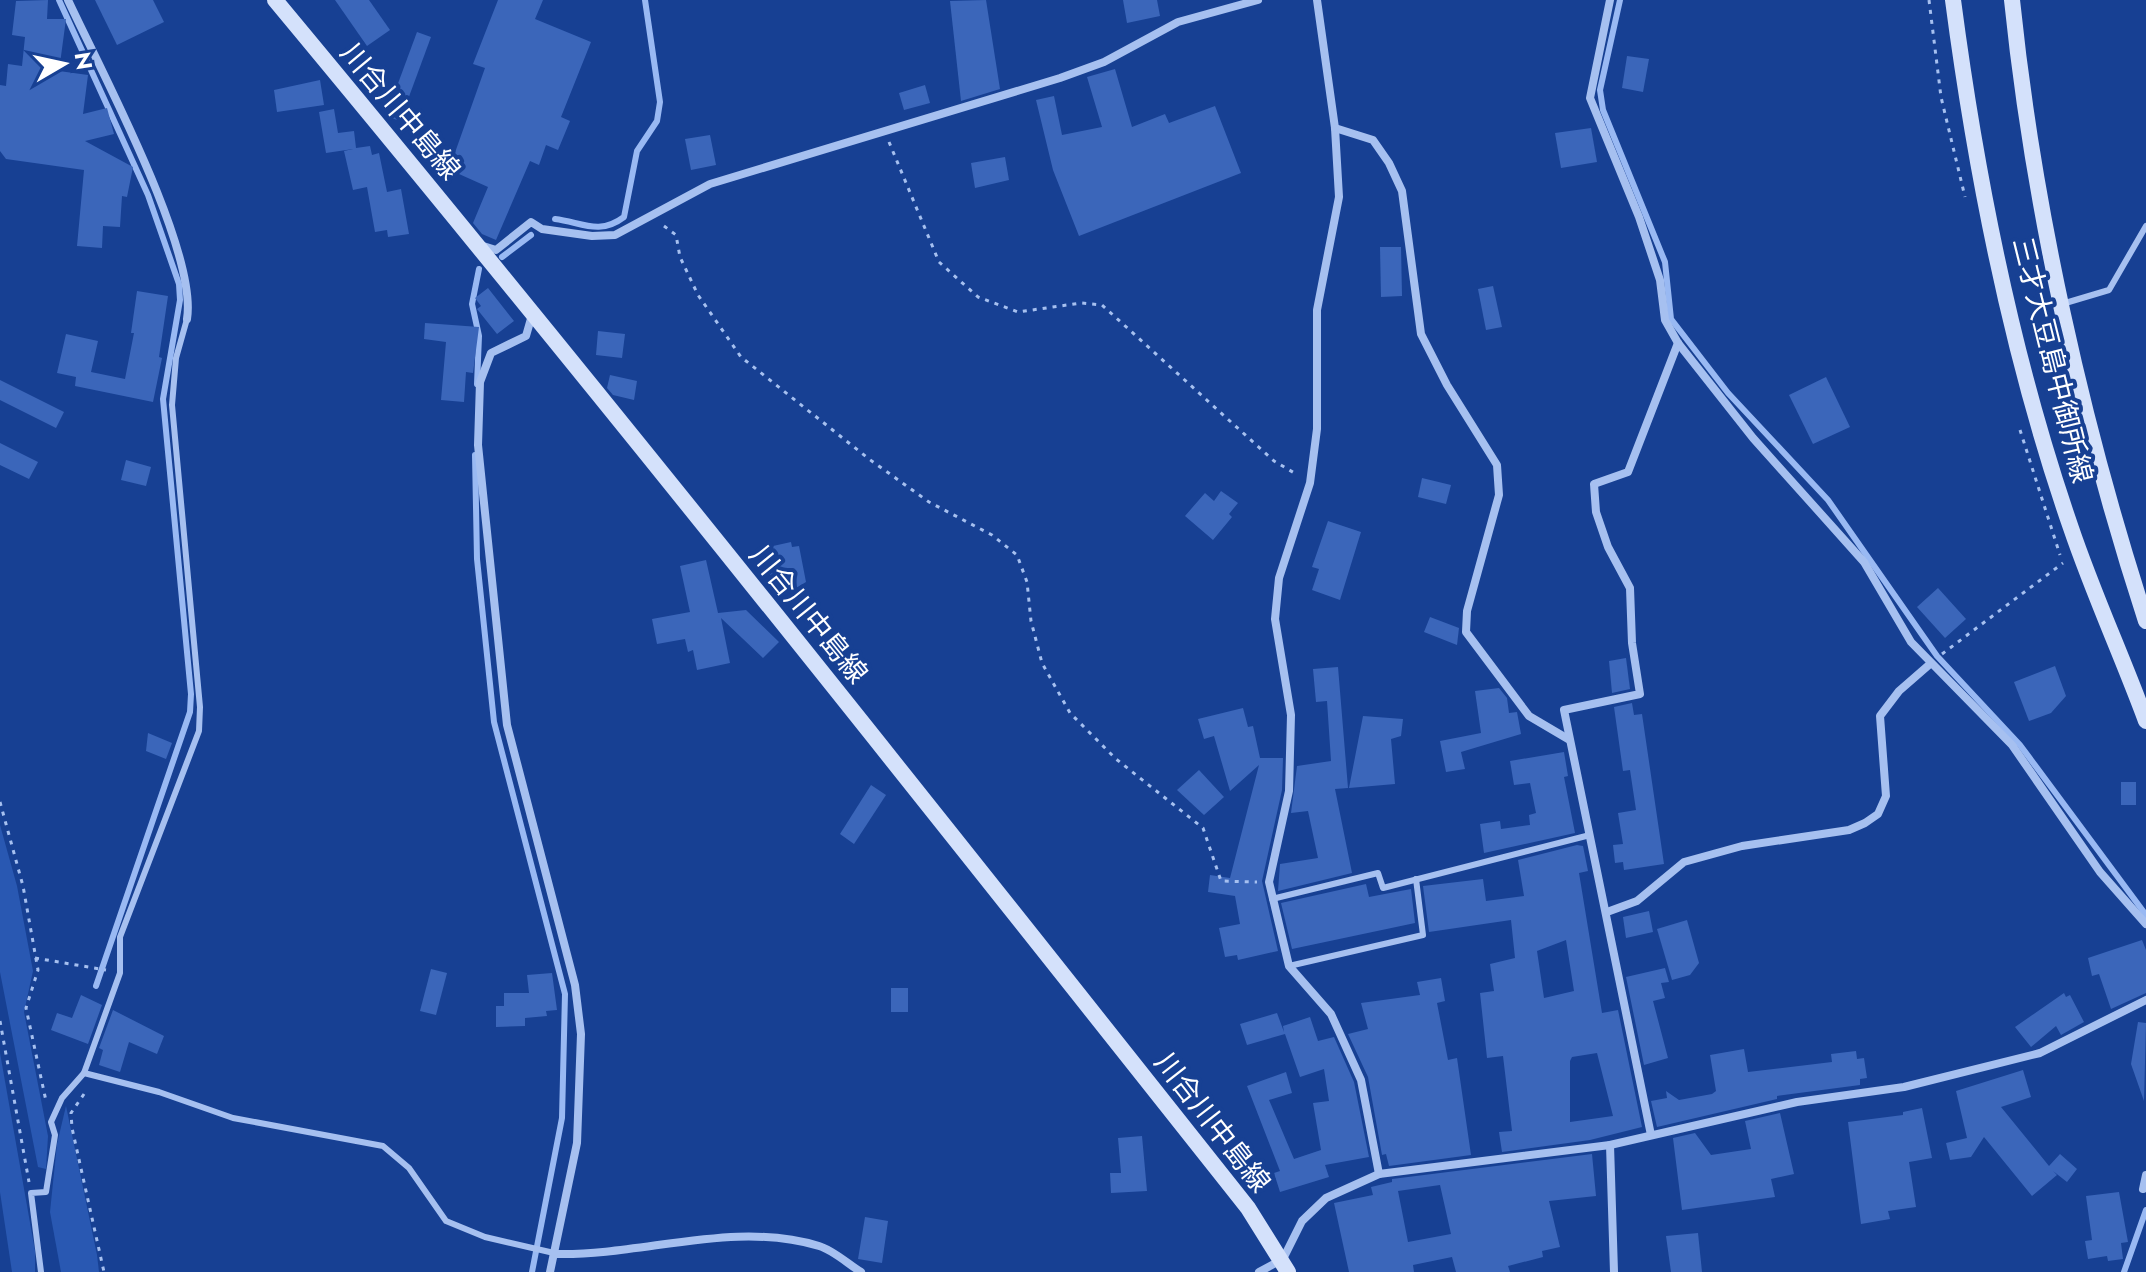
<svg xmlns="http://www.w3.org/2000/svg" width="2146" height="1272" font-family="Jost,'Noto Sans JP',sans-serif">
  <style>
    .green { fill: #2958b2 }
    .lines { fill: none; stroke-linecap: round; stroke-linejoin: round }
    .stream { stroke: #99b9f3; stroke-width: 6 }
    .building { fill: #3b66ba; fill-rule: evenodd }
    .path { stroke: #a6c0f0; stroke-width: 3; stroke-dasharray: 4 6; stroke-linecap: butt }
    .service { stroke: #a6c0f0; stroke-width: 6 }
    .minor { stroke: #a6c0f0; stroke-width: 8 }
    .secondary { stroke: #d4e1fb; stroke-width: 16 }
    .labels { text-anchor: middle; stroke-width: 8; stroke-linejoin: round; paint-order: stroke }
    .street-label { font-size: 28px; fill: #fff; stroke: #174093 }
  </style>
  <rect width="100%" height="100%" fill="#174093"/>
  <g class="green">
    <polygon points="0,825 17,886 33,971 24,1012 48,1136 46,1169 38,1167 0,972"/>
    <polygon points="0,1053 35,1251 35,1272 12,1272 0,1192"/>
    <polygon points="66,1106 97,1255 99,1272 61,1272 50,1212 57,1144"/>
  </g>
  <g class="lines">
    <g class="stream">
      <polyline points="59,0 148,195 179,284 180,300 163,399 191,694 190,712 96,986"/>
      <polyline points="1620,0 1600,90 1603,110 1665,262 1671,319 1728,393 1828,500 1937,656 2020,745 2146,915"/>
      <path d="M555 219C581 222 599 236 624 217L637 151 657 121 660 102 645 0"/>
      <polyline points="502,257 531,235"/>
      <polyline points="477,384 479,336 472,304 479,269"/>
      <polyline points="475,455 477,559 494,722 565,994 562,1118 532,1272"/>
      <polyline points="2124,1272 2146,1210"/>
    </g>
  </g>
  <g class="building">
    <polygon points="48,0 47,19 66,19 59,71 88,75 83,114 107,108 114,134 85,141 133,167 127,197 122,196 120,227 103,226 102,248 77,246 84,170 6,159 0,151 0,85 6,86 8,64 22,66 25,37 12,35 16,1"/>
    <polygon points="95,0 153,0 164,22 117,45"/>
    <polygon points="335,0 369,0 390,30 367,46"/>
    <polygon points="498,0 543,0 535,19 591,42 561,117 570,121 558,150 546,145 539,165 530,161 496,240 482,234 473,223 488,187 459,174 463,166 452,161 485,68 473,64"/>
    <polygon points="986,0 1000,89 961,101 950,1"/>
    <polygon points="1123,0 1157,0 1160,16 1127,23"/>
    <polygon points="417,32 431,37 400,121 386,116"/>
    <polygon points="1627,56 1649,59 1643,92 1622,88"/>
    <polygon points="1115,69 1132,127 1165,114 1169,123 1215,106 1241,173 1079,236 1053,170 1036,100 1054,96 1062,135 1102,127 1087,77"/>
    <polygon points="320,80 324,105 277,112 274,90"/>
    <polygon points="925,85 930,103 904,110 899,93"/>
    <polygon points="334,109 338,133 354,131 356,148 370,146 372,155 379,153 387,192 401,189 409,234 388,237 387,230 375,232 367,187 353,190 344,151 353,149 326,153 319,112"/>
    <polygon points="1591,128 1597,162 1561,168 1555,133"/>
    <polygon points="710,135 716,165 691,170 685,139"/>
    <polygon points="1005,157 1009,180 975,188 971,163"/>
    <polygon points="1380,247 1401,247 1402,296 1381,297"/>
    <polygon points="1493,286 1502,327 1486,330 1478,289"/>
    <polygon points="488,288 514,321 497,334 477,309 481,306 475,298"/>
    <polygon points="137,291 168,296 159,357 162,358 153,402 75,386 76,377 57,373 66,334 98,341 91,372 125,379 134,333 131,333"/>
    <polygon points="425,323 479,327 473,373 466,372 464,402 441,400 446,342 424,339"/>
    <polygon points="598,331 625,334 622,358 596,355"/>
    <polygon points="610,375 637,381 634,400 613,395 607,388"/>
    <polygon points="1826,377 1850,427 1813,444 1789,395"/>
    <polygon points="0,380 64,412 56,428 0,400"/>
    <polygon points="0,443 38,462 29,479 0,465"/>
    <polygon points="126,460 151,467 146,486 121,480"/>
    <polygon points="1422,478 1451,485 1446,504 1418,497"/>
    <polygon points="1221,491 1238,503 1229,514 1232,517 1213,540 1185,516 1205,493 1214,501"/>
    <polygon points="1328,521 1361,532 1340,600 1312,590 1319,569 1312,567"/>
    <polygon points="791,542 792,547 799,546 806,582 796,588 774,591 764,548"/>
    <polygon points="706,560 718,613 746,610 779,642 763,658 721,618 730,663 697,670 693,650 688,652 685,639 657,644 652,619 690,612 680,566"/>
    <polygon points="1938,588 1966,619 1945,638 1917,607"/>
    <polygon points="1430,617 1459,628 1457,645 1424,632"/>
    <polygon points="1626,658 1630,689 1612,693 1609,661"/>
    <polygon points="2055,666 2066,696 2051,713 2029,721 2014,682"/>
    <polygon points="1338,667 1348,788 1335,789 1352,873 1278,891 1280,864 1318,858 1308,811 1291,813 1297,766 1331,761 1327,701 1316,702 1313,669"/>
    <polygon points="1499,688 1507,698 1509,713 1517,712 1521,734 1461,752 1465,769 1446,772 1440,741 1481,733 1475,691"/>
    <polygon points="1632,703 1634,715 1642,714 1664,864 1624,870 1623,862 1615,863 1613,845 1623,844 1618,813 1636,810 1630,770 1623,771 1614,707"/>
    <polygon points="1243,708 1248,727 1253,726 1260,758 1283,758 1282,790 1262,881 1278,951 1238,960 1237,955 1225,957 1219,928 1240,924 1235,896 1208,892 1210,875 1230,878 1259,765 1230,791 1214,736 1204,739 1198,719"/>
    <polygon points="1363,716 1403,719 1401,736 1391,739 1395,784 1349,788"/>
    <polygon points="148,733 172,743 166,759 146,751"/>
    <polygon points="1564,752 1568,776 1564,777 1575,833 1484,853 1480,824 1500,821 1501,829 1530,825 1529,815 1536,813 1530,783 1514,785 1510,761"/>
    <polygon points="1199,770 1224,797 1204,815 1177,790"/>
    <rect x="2121" y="782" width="15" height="23"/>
    <polygon points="871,785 886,795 854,844 840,834"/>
    <path d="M1577 845 1583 846 1588 871 1579 873 1602 1013 1618 1010 1642 1127 1590 1140 1502 1152 1499 1132 1512 1131 1503 1056 1487 1058 1480 993 1494 991 1490 964 1515 958 1511 920 1429 932 1423 886 1483 879 1486 901 1524 896 1518 860ZM1566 940 1574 991 1544 998 1537 951ZM1597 1053 1613 1116 1570 1122V1061L1572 1057Z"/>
    <polygon points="1366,884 1369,897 1411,889 1415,923 1292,949 1281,903"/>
    <polygon points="1649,911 1653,932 1626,938 1623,917"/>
    <polygon points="1687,920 1699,963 1690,975 1672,980 1657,929"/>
    <polygon points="2142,940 2146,950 2146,993 2111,1009 2099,974 2092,976 2088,958"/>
    <polygon points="1665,968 1669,982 1661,983 1665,998 1653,1001 1668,1058 1644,1065 1626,977"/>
    <polygon points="431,969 447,973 436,1015 420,1011"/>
    <polygon points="552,973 557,1010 546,1011 547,1016 525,1018 525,1026 496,1027 496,1006 504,1006 504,993 529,993 527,975"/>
    <polygon points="1441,978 1445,1001 1437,1003 1448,1060 1457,1058 1471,1155 1389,1166 1386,1154 1382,1155 1368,1077 1348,1034 1368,1029 1361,1003 1420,995 1417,982"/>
    <rect x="891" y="988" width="17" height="24"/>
    <polygon points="2064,993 2066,997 2070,995 2084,1022 2061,1035 2056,1026 2031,1047 2015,1027"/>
    <polygon points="81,995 102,1005 88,1044 51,1030 57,1013 72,1018"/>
    <polygon points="113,1010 164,1036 157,1054 129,1042 120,1072 99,1065 103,1050 99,1048"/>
    <polygon points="1277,1013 1284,1032 1283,1026 1310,1017 1318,1041 1334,1037 1354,1082 1369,1157 1325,1165 1329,1177 1280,1192 1274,1173 1280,1171 1247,1086 1286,1072 1292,1093 1269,1100 1294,1159 1321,1150 1313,1103 1329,1101 1324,1069 1300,1077 1285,1034 1247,1045 1240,1024"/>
    <polygon points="2138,1022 2146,1023 2144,1101 2131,1064"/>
    <polygon points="1744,1049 1748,1072 1832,1062 1831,1054 1856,1051 1857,1059 1864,1058 1867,1078 1860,1079 1860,1085 1777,1096 1777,1099 1657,1127 1651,1101 1667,1098 1666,1091 1679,1100 1712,1094 1716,1091 1710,1055"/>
    <polygon points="2023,1070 2031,1097 2001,1107 2049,1166 2060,1154 2077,1169 2067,1182 2053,1171 2057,1175 2032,1196 1984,1137 1971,1157 1950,1160 1946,1143 1967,1138 1956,1091"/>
    <polygon points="1922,1108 1932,1158 1909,1162 1916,1207 1888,1211 1890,1219 1861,1224 1848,1122 1903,1115 1903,1112"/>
    <polygon points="1780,1113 1794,1174 1771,1179 1775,1197 1682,1210 1673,1138 1695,1133 1711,1155 1751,1149 1745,1121"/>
    <polygon points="1142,1136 1147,1191 1111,1193 1110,1173 1121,1173 1118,1138"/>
    <path d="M1592 1154 1596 1196 1549 1201 1560 1247 1542 1251 1543 1257 1508 1266 1510 1272H1456L1452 1257 1413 1265 1414 1272H1349L1334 1203 1373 1195 1371 1187 1392 1182V1179ZM1440 1185 1451 1234 1408 1242 1398 1191Z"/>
    <polygon points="2119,1192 2128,1242 2121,1243 2123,1259 2108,1261 2107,1256 2088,1259 2085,1241 2092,1240 2086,1196"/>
    <polygon points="865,1217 888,1221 882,1263 858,1259"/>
    <polygon points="1698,1233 1702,1272 1671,1272 1666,1236"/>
  </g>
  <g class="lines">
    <g class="path">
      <polyline points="1929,0 1941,97 1965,197"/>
      <polyline points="889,142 939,262 978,297 1018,312 1081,303 1102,305 1274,461 1296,474"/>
      <polyline points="664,226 676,235 680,257 698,295 741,357 869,459 929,502 992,535 1017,555 1027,582 1031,621 1042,663 1070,713 1116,759 1203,828 1221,881 1257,882"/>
      <polyline points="2020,430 2060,555"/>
      <polyline points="1942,654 2063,563"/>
      <polyline points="0,802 23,886 38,970 26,1008 46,1101"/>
      <polyline points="35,958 106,970"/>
      <polyline points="0,1021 29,1182"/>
      <polyline points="84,1094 71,1113 72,1128 104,1272"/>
    </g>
    <g class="service">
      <polyline points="2062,304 2109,290 2146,226"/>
      <polyline points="1272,899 1378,873 1383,888 1590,835"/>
      <polyline points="1289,966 1423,935 1416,879"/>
      <polyline points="84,1073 159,1092 233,1118 383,1146 409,1168 446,1221 485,1237 554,1253"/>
      <polyline points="41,1272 31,1193 46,1192 55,1135 51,1122 62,1098 84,1073 120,973 120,937 199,731 200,707 172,405 176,358 187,319"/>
    </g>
    <g class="minor">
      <path d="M68 0C100 69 198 251 187 319"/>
      <polyline points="1317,0 1335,128 1339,197 1317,310 1317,429 1310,483 1279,578 1275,619 1291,715 1289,791 1269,882 1289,966 1331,1014 1361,1080 1379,1174"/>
      <polyline points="1610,0 1590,98 1639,217 1660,280 1665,320 1678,343 1753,438 1864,562 1911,642 2012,745 2100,872 2146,924"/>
      <polyline points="1335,128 1373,140 1389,163 1402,191 1421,334 1447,385 1497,465 1499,495 1467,611 1466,632 1529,716 1568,739"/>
      <polyline points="480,245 496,250 531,222 542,229 592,236 615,235 710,184 1060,78 1104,62 1178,22 1258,0"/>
      <polyline points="532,315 526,336 491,353 480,382 478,445 507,725 575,985 581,1034 577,1143 550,1272"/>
      <polyline points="1607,912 1637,901 1684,862 1742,846 1849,830 1865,823 1878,814 1886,796 1880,716 1899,691 1930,664"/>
      <polyline points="1651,1135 1564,710 1640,694 1632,643 1630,588 1608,547 1596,512 1594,484 1628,472 1678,343"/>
      <polyline points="1610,1145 1614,1272"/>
      <polyline points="2143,1189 2146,1175"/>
      <path d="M556 1254C643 1256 733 1220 819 1246 833 1250 848 1264 861 1272"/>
      <polyline points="1259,1272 1283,1259 1302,1221 1326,1198 1379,1174 1610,1145 1797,1102 1904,1087 2040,1053 2146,1000"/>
    </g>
    <g class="secondary">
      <path d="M275 0C606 398 927 803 1248 1208L1288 1272"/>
      <path d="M1953 0C1976 175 2013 361 2071 528 2093 593 2122 656 2146 721"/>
      <path d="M2012 0C2033 205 2082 425 2146 621"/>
    </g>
  </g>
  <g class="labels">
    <g class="street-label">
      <text transform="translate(401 111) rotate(50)" y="10">川合川中島線</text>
      <text transform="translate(2053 360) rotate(76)" y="10">三才大豆島中御所線</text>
      <text transform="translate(809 614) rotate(51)" y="10">川合川中島線</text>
      <text transform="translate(1213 1122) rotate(52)" y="10">川合川中島線</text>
    </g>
  </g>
  <g transform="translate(64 64) rotate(81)" stroke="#174093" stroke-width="6" paint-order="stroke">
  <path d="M0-6L14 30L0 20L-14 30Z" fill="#ffffff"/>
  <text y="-12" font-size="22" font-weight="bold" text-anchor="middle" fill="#ffffff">N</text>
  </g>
</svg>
